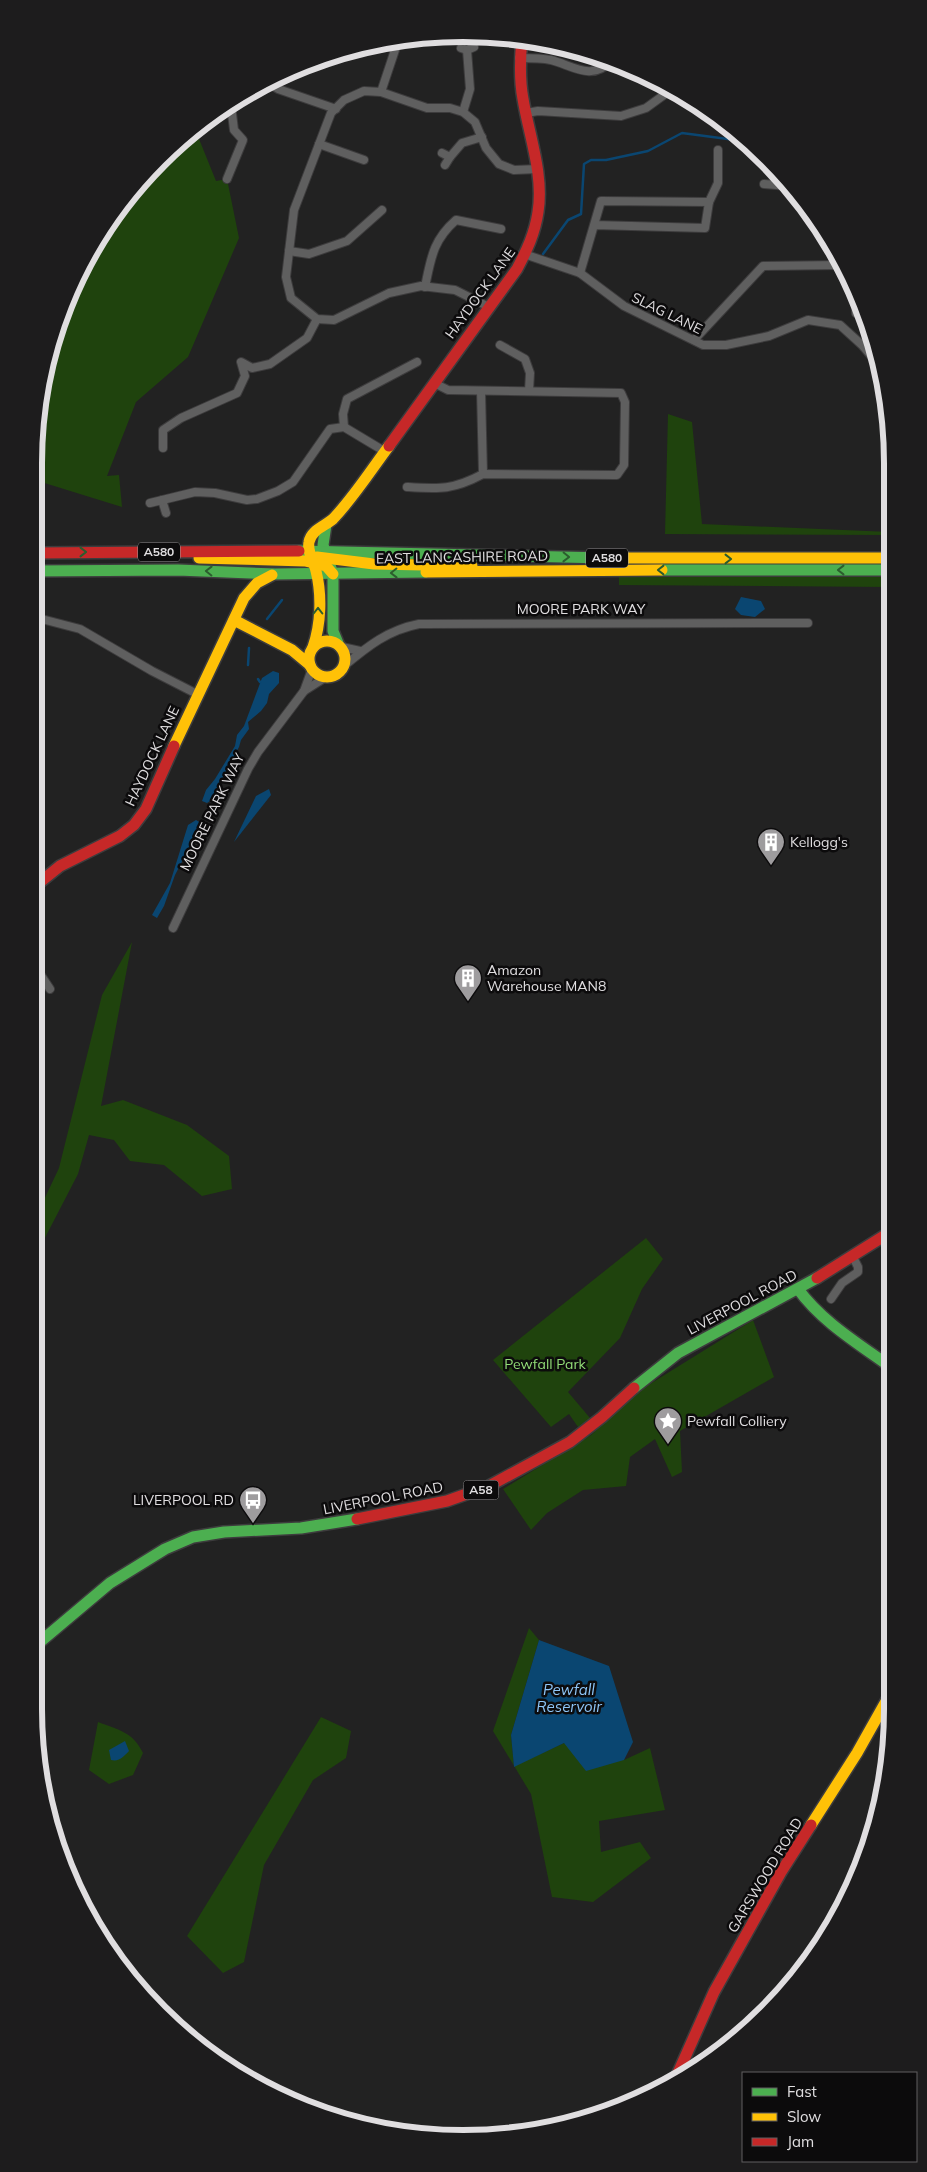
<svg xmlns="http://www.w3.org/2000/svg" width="927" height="2172" font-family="Mulish,sans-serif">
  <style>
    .green { fill: #1f430d }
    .water { fill: #0a4671 }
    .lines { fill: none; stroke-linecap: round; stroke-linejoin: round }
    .stream { stroke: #0a4671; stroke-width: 2.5 }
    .street-casing { stroke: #3d3c3d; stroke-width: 10 }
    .fast-casing { stroke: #3d3c3d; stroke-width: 14 }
    .slow-casing { stroke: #3d3c3d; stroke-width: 14 }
    .jam-casing { stroke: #3d3c3d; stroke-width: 14 }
    .street { stroke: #5f5f5f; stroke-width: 8 }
    .fast { stroke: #4caf50; stroke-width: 11 }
    .slow { stroke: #ffc107; stroke-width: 11 }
    .jam { stroke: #c62828; stroke-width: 11 }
    .oneway { stroke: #2c5d2e }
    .labels { text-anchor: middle; stroke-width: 5; stroke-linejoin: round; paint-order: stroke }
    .shield { fill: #0c0b0c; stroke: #a09fa0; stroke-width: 1 }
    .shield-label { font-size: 12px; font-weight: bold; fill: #e0dee0 }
    .street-label { font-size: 14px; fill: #e0dee0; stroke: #0c0b0c }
    .poi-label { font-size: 14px; fill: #e0dee0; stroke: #0c0b0c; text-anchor: start }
    .park-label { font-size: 14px; fill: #93dd78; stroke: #0c0b0c }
    .water-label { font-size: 15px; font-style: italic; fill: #8ec6f8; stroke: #0c0b0c }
    .rim { fill: none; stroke: #e0dee0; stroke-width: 6 }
  </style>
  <rect width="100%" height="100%" fill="#222"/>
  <g class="green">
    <polygon points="195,129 216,181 227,179 239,238 188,357 136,402 107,476 119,475 122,507 38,481 34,478 34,463 57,325 91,248 141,180"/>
    <polygon points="668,414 692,422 702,524 890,532 890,535 665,534"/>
    <polygon points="619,577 890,577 890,587 619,585"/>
    <polygon points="132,942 101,1106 123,1100 187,1125 229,1156 232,1189 202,1196 164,1165 130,1161 114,1140 89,1135 78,1174 34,1259 34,1221 59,1168 102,995"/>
    <polygon points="646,1238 663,1259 642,1289 620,1338 568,1392 590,1418 578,1427 569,1414 551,1427 493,1360"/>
    <polygon points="753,1320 774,1377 680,1431 682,1472 672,1477 655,1439 630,1457 626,1486 583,1490 547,1513 531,1530 503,1489 591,1435 637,1392"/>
    <polygon points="529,1628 539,1640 511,1735 514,1766 564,1743 624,1760 650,1748 665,1810 599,1821 601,1852 640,1842 651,1858 593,1902 552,1897 531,1794 493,1731"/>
    <polygon points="321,1717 351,1731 346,1758 313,1780 264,1865 244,1962 223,1973 187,1936"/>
    <path d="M98 1722C119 1730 133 1732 143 1753L133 1775 109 1784 89 1770Z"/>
  </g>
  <g class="water">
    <polygon points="741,597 761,601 765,609 755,617 741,615 735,609"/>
    <polygon points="273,671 279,673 279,683 269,694 267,703 261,711 248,722 249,729 241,740 239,747 210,801 207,803 202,801 206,790 215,779 235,746 237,735 244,726 262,678"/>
    <polygon points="269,789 271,795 234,842 256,796"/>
    <polygon points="196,820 201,823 200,827 175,875 164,906 157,918 152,915 170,883 188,825"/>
    <polygon points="539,1640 609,1666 633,1742 624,1760 586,1771 564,1743 514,1767 511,1735"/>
    <path d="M125 1741 129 1751C124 1756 120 1762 111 1760L109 1750Z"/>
  </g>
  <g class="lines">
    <g class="stream">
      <polyline points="543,254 568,220 581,214 584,164 591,160 606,160 648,151 682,133 743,141"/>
      <polyline points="267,619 282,600"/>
      <polyline points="248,665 249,648"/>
      <polyline points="258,679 260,682"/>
    </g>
    <g class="street-casing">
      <g id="street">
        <polyline points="461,48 467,50 474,47"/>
        <path d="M519 58C529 58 541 58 551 60 571 65 593 82 610 61"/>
        <polyline points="267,82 278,89 336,109"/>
        <polyline points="381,92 398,41"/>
        <polyline points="463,112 470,89 467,50"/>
        <polyline points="526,113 538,111 621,116 646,108 668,92"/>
        <polyline points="319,144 364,160"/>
        <polyline points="442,153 450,157 445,165"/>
        <polyline points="450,157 462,143 482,137"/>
        <polyline points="227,179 243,140 234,130 231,105"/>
        <polyline points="764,184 789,186"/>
        <polyline points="709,202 718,183 718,150"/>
        <polyline points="289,251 309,254 347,241 382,210"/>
        <polyline points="527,255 580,273 624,306 703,345 726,345 769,336 808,320 840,325 862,345 878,364"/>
        <polyline points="580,273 601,201 709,202 705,228 594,225"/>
        <path d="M425 287C431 258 433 240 456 220L501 229"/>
        <polyline points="855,289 856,313"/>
        <polyline points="489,307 455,290 421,286 389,293 334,320 317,319 291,298 286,277 294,210 331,113 344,100 364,91 381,92 427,108 450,108 463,112 475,122 486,148 499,164 514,170 538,169"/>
        <polyline points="694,340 763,266 841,265"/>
        <polyline points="500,345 525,359 530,373 529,391"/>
        <polyline points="481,391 483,474"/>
        <polyline points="344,427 343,414 347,399 417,362"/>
        <polyline points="163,448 163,430 181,418 237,393 245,376 241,362 252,368 270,364 307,338 317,319"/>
        <path d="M407 487C440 489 453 490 483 474L617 475 624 465 625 402 621 393 448 390 434 383"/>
        <polyline points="162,500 166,513"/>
        <polyline points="150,503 195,492 215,493 247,500 257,499 278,491 293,482 330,429 344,427 384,451"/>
        <polyline points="34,617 80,629 152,671 197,694"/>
        <polyline points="342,647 360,651"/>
        <path d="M344 666C368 646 388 630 419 624L808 623"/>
        <polyline points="304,691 326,677"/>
        <polyline points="173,928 248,769 258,752 304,691 312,669"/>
        <polyline points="34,965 50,989"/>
        <polyline points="831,1299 842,1283 858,1272 858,1267 853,1257"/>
      </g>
    </g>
    <g class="fast-casing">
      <g id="fast">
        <polyline points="326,525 323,545 333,574 333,631 338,643"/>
        <polyline points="299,551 605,558"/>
        <polyline points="662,570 890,570"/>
        <polyline points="34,571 178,570 275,574 426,572"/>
        <path d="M798 1289C822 1322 859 1344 892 1368"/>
        <polyline points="634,1388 678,1353 817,1278"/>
        <polyline points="34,1647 110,1583 165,1549 193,1537 224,1532 301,1528 357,1519"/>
      </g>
    </g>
    <g class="slow-casing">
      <g id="slow">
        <polyline points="317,557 374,564 472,566"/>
        <polyline points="199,558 305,561 326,566 333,574"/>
        <polyline points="605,558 890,558"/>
        <polyline points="426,572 662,570"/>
        <polyline points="234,620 292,650 310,665"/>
        <circle cx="327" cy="659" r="18"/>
        <path d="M313 647C321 624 322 595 316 571 314 562 307 552 309 542 311 530 325 526 333 519 354 497 371 470 389 446"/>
        <polyline points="174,746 244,598 257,583 272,575"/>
        <polyline points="811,1825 857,1753 893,1689"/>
      </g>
    </g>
    <g class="jam-casing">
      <g id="jam">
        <path d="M389 446 517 269C527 250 535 233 538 212 544 175 529 135 523 99 519 78 520 59 522 38"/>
        <polyline points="34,553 299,551"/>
        <polyline points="34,887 60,866 120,836 134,825 146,809 174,746"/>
        <polyline points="817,1278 892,1231"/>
        <polyline points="357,1519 447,1501 489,1486 570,1442 602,1417 634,1388"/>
        <polyline points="674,2082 714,1992 781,1872 811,1825"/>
      </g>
    </g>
    <use href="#street" class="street"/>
    <use href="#fast" class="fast"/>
    <use href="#slow" class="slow"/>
    <use href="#jam" class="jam"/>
  </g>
  <defs><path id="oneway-chevron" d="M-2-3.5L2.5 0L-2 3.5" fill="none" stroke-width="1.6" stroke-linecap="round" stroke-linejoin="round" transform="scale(1.25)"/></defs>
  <g class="oneway">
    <use href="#oneway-chevron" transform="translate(83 552)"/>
    <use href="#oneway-chevron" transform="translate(566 557) rotate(1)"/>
    <use href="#oneway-chevron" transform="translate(728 559)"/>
    <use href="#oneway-chevron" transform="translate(661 570) rotate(-180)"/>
    <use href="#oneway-chevron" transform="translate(841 570) rotate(-180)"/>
    <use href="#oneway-chevron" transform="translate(209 571) rotate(-179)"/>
    <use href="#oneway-chevron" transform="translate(394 573) rotate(179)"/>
    <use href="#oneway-chevron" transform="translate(318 611) rotate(-90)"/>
  </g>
  <defs>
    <g id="building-pin" transform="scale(1.4375)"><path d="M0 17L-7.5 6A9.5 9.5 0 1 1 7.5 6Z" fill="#9e9c9e" stroke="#0c0b0c"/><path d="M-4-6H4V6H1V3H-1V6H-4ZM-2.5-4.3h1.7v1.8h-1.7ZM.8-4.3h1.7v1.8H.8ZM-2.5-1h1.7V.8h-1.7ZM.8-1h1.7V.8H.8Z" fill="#fff"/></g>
    <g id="sight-pin" transform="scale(1.4375)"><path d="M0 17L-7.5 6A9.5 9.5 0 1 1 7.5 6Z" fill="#9e9c9e" stroke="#0c0b0c"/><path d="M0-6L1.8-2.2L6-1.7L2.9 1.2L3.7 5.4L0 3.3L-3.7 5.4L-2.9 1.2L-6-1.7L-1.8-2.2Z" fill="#fff"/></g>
    <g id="bus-pin" transform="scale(1.4375)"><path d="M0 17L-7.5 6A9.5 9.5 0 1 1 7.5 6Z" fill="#9e9c9e" stroke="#0c0b0c"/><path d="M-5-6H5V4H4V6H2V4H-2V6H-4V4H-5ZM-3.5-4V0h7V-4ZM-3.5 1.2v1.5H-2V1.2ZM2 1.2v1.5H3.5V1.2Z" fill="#fff"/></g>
  </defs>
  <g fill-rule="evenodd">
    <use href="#building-pin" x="771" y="842"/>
    <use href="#building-pin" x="468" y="978"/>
    <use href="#sight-pin" x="668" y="1421"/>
    <use href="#bus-pin" x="253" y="1500"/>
  </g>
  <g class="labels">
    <g class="shield">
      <rect x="138" y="542.5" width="42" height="19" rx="4"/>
      <rect x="586" y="548.5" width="42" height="19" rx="4"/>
      <rect x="463.5" y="1480.5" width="35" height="19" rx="4"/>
    </g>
    <g class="shield-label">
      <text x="159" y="556">A580</text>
      <text x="607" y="562">A580</text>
      <text x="481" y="1494">A58</text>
    </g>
    <g class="street-label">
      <text transform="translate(480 293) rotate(-54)" y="5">HAYDOCK LANE</text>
      <text transform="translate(667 313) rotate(26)" y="5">SLAG LANE</text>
      <text transform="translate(462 557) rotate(-1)" y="5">EAST LANCASHIRE ROAD</text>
      <text x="581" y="614">MOORE PARK WAY</text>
      <text transform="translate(152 756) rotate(-65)" y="5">HAYDOCK LANE</text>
      <text transform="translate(212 812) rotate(-64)" y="5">MOORE PARK WAY</text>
      <text transform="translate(742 1302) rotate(-28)" y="5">LIVERPOOL ROAD</text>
      <text transform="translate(383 1498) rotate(-11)" y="5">LIVERPOOL ROAD</text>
      <text transform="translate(765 1875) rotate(-59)" y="5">GARSWOOD ROAD</text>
    </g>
    <g class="poi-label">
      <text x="790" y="847">Kellogg's</text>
      <text x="487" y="975">Amazon<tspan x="487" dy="16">Warehouse MAN8</tspan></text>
      <text x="687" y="1426">Pewfall Colliery</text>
      <text x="234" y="1505" text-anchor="end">LIVERPOOL RD</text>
    </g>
    <g class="park-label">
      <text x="545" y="1369">Pewfall Park</text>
    </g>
    <g class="water-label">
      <text x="569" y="1695">Pewfall<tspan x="569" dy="17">Reservoir</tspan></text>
    </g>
  </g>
  <path d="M0 0H927V2172H0ZM463 42H463A421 421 0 0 1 884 463V1709A421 421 0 0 1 463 2130H463A421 421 0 0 1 42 1709V463A421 421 0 0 1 463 42Z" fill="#1d1c1d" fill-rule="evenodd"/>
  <path class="rim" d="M463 42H463A421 421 0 0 1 884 463V1709A421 421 0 0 1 463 2130H463A421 421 0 0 1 42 1709V463A421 421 0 0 1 463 42Z"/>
  <rect x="742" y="2072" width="175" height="90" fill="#0c0b0c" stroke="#615f61"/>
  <rect x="752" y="2088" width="25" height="8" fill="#4caf50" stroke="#615f61"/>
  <text x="787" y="2097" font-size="15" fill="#e0dee0">Fast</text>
  <rect x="752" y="2113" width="25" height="8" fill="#ffc107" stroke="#615f61"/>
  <text x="787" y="2122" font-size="15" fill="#e0dee0">Slow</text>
  <rect x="752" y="2138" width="25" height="8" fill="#c62828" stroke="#615f61"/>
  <text x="787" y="2147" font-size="15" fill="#e0dee0">Jam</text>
</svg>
